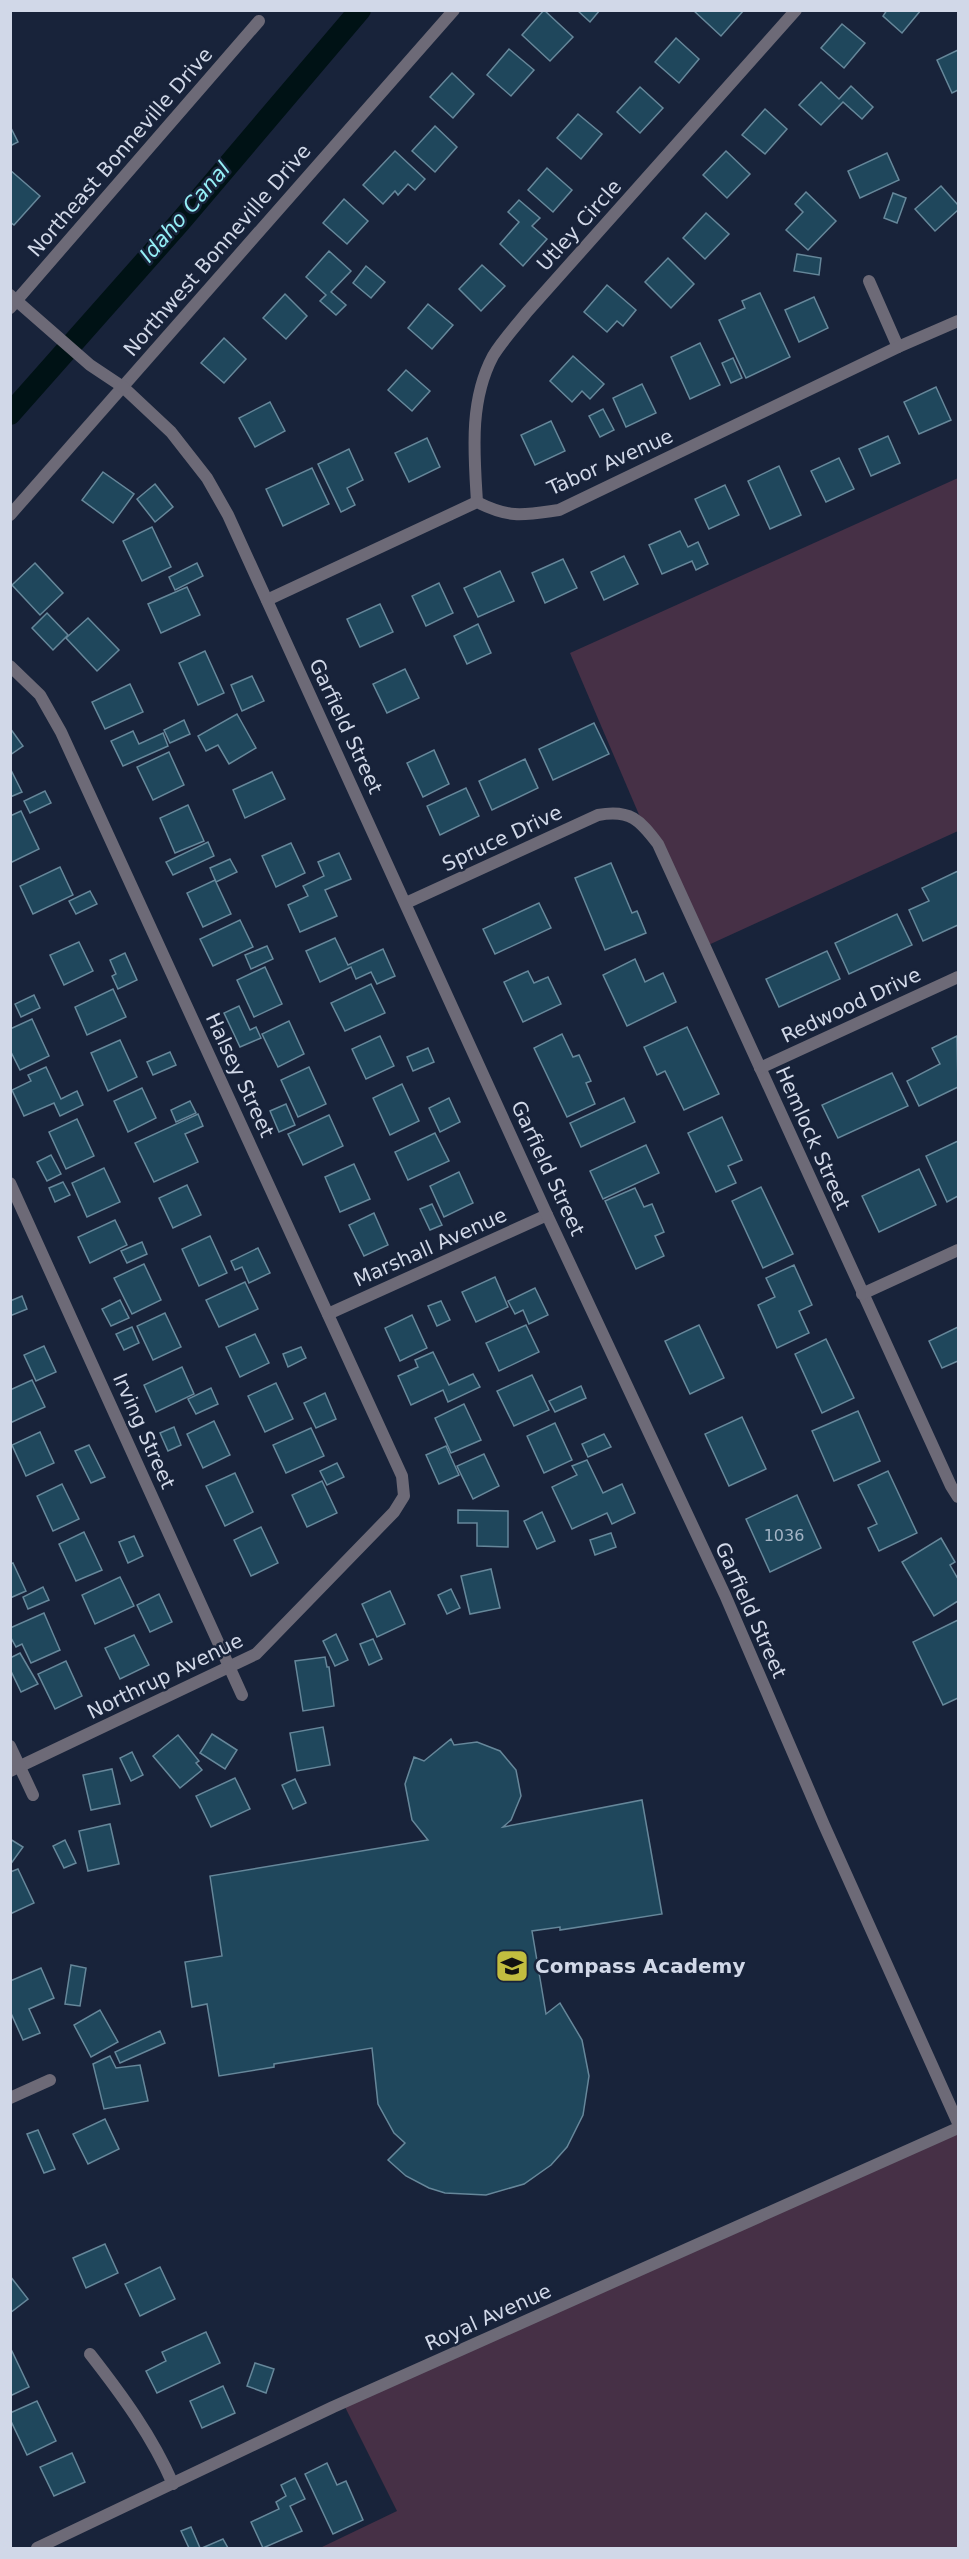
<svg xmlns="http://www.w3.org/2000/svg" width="969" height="2559" font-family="'DejaVu Sans',sans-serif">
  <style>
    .green { fill: #463046 }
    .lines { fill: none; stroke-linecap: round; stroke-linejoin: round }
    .canal { stroke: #001215; stroke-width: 22 }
    .building { fill: #1f475c; stroke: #66879a; stroke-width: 1.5 }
    .minor { stroke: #6d6a77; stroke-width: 12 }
    .tertiary { stroke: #6d6a77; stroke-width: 12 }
    .labels { text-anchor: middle; stroke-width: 5; stroke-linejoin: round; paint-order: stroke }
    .number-label { font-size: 16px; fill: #a4b4c5 }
    .street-label { font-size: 20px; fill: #d1d8e8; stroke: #18233a }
    .poi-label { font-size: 20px; font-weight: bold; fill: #d1d8e8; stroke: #18233a; text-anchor: start }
    .water-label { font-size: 21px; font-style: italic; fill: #95eff6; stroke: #18233a }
  </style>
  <rect width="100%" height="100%" fill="#18233a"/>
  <g class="green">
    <polygon points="958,478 958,831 704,947 643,824 570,653"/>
    <polygon points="958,2128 958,2548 320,2548 397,2511 343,2403"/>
  </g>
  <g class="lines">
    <polyline class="canal" points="10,414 180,222 360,10"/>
  </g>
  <g class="building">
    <polygon points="544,10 573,37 550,61 522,35"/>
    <polygon points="577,10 600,10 590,22"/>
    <polygon points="693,10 744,10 721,36"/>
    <polygon points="887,10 921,10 902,33 883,16"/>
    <polygon points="842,24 865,43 844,68 821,48"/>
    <polygon points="676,38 699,59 679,83 655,62"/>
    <polygon points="509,49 534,70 511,96 487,75"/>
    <polygon points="958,50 958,90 952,93 937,60"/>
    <polygon points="452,73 474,94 453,118 430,97"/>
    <polygon points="821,82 839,99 851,86 873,107 862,119 843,102 821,125 799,105"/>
    <polygon points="640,87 663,108 640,133 617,112"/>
    <polygon points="765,109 787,129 765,154 742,135"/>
    <polygon points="578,114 602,134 581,159 557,138"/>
    <polygon points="10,126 18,142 10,146"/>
    <polygon points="435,126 457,147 435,172 412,151"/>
    <polygon points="395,151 425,179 415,190 408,184 398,195 395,191 383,204 363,185"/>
    <polygon points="726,151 750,174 727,198 703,175"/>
    <polygon points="887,153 899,180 860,198 848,171"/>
    <polygon points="547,168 572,190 553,212 528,190"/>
    <polygon points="10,170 40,196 14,225 10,222"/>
    <polygon points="941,186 958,205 958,210 935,231 915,209"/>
    <polygon points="806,192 836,221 808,250 786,230 803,212 795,204"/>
    <polygon points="893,193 906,198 897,223 884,218"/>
    <polygon points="344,199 368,221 347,244 323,223"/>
    <polygon points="519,200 540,218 532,226 547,239 523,266 500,244 519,222 508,212"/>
    <polygon points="706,213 729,234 705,259 683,238"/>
    <polygon points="329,251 351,271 331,292 346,305 336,315 320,301 326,295 306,277"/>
    <polygon points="797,254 821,258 819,275 794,271"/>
    <polygon points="668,258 694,284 671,308 645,282"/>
    <polygon points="482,265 505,286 481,311 459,289"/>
    <polygon points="366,266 385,282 371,298 353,283"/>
    <polygon points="607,285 636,310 623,326 617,321 607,332 584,312"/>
    <polygon points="760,293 790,357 746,378 719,320 745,308 742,301"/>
    <polygon points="285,294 307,316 286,339 263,318"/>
    <polygon points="814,297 828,328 799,342 785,310"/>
    <polygon points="428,304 453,325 432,349 408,328"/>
    <polygon points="224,338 246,359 224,383 201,363"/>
    <polygon points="700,343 720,385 690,399 671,357"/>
    <polygon points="573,356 604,384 590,399 582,391 572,402 550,381"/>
    <polygon points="733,358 742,378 731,383 722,363"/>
    <polygon points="406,370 430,391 412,411 388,390"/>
    <polygon points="642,384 656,413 626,427 613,398"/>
    <polygon points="936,387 951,420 919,434 904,402"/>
    <polygon points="270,402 285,431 255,447 239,418"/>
    <polygon points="603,409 614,430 600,437 589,416"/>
    <polygon points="551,421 565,451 535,465 521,435"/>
    <polygon points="888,436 900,463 871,476 859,449"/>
    <polygon points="427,438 440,467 409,482 395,453"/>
    <polygon points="349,449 363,480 347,488 355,505 341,512 318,464"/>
    <polygon points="839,458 854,489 826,502 811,471"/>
    <polygon points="779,466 801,515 770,529 748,481"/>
    <polygon points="312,468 329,504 283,526 266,489"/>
    <polygon points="103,472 134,494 113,523 82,500"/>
    <polygon points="155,484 173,507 155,522 137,499"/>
    <polygon points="725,485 739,515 709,529 695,499"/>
    <polygon points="152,527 171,567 142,581 123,541"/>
    <polygon points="680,531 688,547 698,542 708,564 696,570 692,561 662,574 649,545"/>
    <polygon points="624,556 638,584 604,600 591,572"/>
    <polygon points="563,559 577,588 545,603 532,573"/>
    <polygon points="35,563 63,593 40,615 12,585"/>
    <polygon points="197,563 203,576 175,590 169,577"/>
    <polygon points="500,571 514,601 478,617 464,588"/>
    <polygon points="439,583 453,613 426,626 412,596"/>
    <polygon points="187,587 200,615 161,633 148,604"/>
    <polygon points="380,604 393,632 360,647 347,619"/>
    <polygon points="47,613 68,635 53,650 32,628"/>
    <polygon points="88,618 119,650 97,671 66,638"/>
    <polygon points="478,624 491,653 467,664 454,636"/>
    <polygon points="205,651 224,693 198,705 179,663"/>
    <polygon points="405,669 419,698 387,713 373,684"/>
    <polygon points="252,676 264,701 242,711 231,685"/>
    <polygon points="130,684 143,712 105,729 92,702"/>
    <polygon points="237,714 256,748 229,764 218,745 206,751 198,736"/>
    <polygon points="184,720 190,734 170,743 164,730"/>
    <polygon points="594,723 609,754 553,780 539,749"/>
    <polygon points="10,728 23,746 10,755"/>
    <polygon points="133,731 139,744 163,733 168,746 123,766 111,741"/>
    <polygon points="434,750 449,784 423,797 407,763"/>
    <polygon points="169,752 184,785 153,800 137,767"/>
    <polygon points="525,759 538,788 492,810 479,781"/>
    <polygon points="10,768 22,792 10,797"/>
    <polygon points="272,772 285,799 245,818 233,790"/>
    <polygon points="466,788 479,816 440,835 427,806"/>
    <polygon points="45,791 51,803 30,813 24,801"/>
    <polygon points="188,805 204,841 175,853 160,818"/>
    <polygon points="21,811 39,849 10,863 10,816"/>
    <polygon points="208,842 214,856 173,875 166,862"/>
    <polygon points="291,843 305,873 276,887 262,856"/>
    <polygon points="339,853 351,879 325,890 337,916 300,932 288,905 308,896 303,886 324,876 318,862"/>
    <polygon points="230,859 237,872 216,882 210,868"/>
    <polygon points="611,863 632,913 637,911 646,933 605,950 575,878"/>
    <polygon points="60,867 73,895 33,914 20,886"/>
    <polygon points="958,871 958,925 923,941 909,910 929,901 922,888"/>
    <polygon points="215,880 231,914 203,927 187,893"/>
    <polygon points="90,891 97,904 76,914 69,901"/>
    <polygon points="539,903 551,928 495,954 483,929"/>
    <polygon points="897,914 912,945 849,974 835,943"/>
    <polygon points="240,920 253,947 213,966 200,939"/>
    <polygon points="335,938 348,965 383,949 395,976 377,984 371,972 356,979 351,967 320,982 306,951"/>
    <polygon points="79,942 93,971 64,985 50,955"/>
    <polygon points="267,946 273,959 251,969 245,955"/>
    <polygon points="827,951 840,979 779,1007 766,979"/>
    <polygon points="125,953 137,980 118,989 112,976 116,974 110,960"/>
    <polygon points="635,959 645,982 663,973 676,1002 627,1026 603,975"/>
    <polygon points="265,967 282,1004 254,1017 237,980"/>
    <polygon points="528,971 534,983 548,977 561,1004 523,1022 504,982"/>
    <polygon points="371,984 385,1013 345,1031 331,1003"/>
    <polygon points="113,989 126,1017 87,1035 75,1007"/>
    <polygon points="34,995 40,1008 21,1017 15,1004"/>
    <polygon points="239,1006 250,1030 256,1027 261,1038 240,1047 224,1013"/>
    <polygon points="32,1019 49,1056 20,1070 10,1050 10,1029"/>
    <polygon points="289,1021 304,1054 278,1067 262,1034"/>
    <polygon points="687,1027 719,1094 684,1110 665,1071 657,1075 644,1047"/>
    <polygon points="562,1034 573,1057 579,1055 591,1081 586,1083 595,1104 567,1117 534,1048"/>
    <polygon points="380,1036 394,1066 366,1079 352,1049"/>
    <polygon points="957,1036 958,1087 919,1106 907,1081 940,1064 932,1048"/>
    <polygon points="120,1040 137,1077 108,1091 91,1053"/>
    <polygon points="428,1048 434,1062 413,1071 407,1057"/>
    <polygon points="170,1052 176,1065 153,1075 147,1062"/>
    <polygon points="46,1067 61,1099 77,1091 83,1105 60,1116 54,1103 24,1116 12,1090 31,1081 28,1075"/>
    <polygon points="309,1067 326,1104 298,1117 281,1080"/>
    <polygon points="892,1073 908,1106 838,1138 822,1105"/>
    <polygon points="402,1084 419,1121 390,1135 373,1098"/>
    <polygon points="142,1088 156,1118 128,1132 114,1101"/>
    <polygon points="449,1098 460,1122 440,1132 429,1108"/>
    <polygon points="624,1098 635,1122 581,1147 570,1123"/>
    <polygon points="190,1101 196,1113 176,1122 171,1110"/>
    <polygon points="286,1104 295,1125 279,1132 270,1111"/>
    <polygon points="198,1114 203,1126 185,1134 198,1162 154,1182 135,1143"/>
    <polygon points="329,1115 343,1146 303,1165 288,1134"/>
    <polygon points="722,1117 742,1160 728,1166 736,1183 716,1192 688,1133"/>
    <polygon points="77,1119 94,1156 66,1169 49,1132"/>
    <polygon points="435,1133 449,1161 408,1180 395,1152"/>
    <polygon points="958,1141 958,1196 947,1202 926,1156"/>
    <polygon points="646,1145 659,1173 603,1199 590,1171"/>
    <polygon points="51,1155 61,1174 47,1181 37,1162"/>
    <polygon points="354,1164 370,1199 340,1212 325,1177"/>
    <polygon points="104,1168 120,1202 87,1217 72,1183"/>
    <polygon points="919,1169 936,1205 879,1232 862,1196"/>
    <polygon points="459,1172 473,1203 444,1217 430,1186"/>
    <polygon points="63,1182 70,1195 55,1202 49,1188"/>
    <polygon points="187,1185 201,1215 173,1228 159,1198"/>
    <polygon points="761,1187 793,1254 763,1268 732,1201"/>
    <polygon points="635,1188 644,1207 652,1204 664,1232 655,1236 664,1256 636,1269 605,1201"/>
    <polygon points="432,1204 442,1225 430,1230 420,1209"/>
    <polygon points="374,1213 388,1245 364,1256 349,1225"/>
    <polygon points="115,1220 127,1245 90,1263 78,1237"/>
    <polygon points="210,1236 227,1273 199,1286 182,1249"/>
    <polygon points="142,1242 147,1254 127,1263 121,1251"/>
    <polygon points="258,1248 270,1273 249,1283 242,1267 235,1270 231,1261"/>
    <polygon points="144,1264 161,1300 132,1314 114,1278"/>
    <polygon points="794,1265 812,1305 799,1311 809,1333 777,1348 758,1305 775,1297 766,1278"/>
    <polygon points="495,1277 508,1307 476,1322 462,1292"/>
    <polygon points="245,1282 258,1309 219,1327 206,1300"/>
    <polygon points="535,1288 548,1315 529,1324 523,1310 515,1314 508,1301"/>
    <polygon points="22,1296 27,1309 10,1316 10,1301"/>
    <polygon points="120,1300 129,1318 111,1326 102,1309"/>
    <polygon points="441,1301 450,1320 437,1326 428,1306"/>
    <polygon points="165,1313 181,1347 153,1360 137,1326"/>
    <polygon points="412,1315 427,1348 400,1361 385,1328"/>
    <polygon points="526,1325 539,1352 499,1371 486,1343"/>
    <polygon points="699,1325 724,1378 690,1394 665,1341"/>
    <polygon points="132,1327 139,1343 124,1350 116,1334"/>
    <polygon points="958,1327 958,1361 942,1368 929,1341"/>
    <polygon points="255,1334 269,1363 240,1377 226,1347"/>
    <polygon points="826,1339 854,1398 822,1413 795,1354"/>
    <polygon points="44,1346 56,1372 36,1381 24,1355"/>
    <polygon points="301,1347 306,1358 288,1367 283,1354"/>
    <polygon points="433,1352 449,1385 473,1374 480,1387 448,1402 443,1390 411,1405 398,1376 418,1367 415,1360"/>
    <polygon points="182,1367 194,1394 156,1412 144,1385"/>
    <polygon points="532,1375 549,1410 514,1426 497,1391"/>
    <polygon points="32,1380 45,1407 10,1423 10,1390"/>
    <polygon points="276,1383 293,1419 265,1432 248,1396"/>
    <polygon points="581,1386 586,1398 555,1412 549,1401"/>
    <polygon points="211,1388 218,1404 196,1414 188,1399"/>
    <polygon points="325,1393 336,1419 316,1428 304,1403"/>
    <polygon points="464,1404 481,1440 451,1453 435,1418"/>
    <polygon points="858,1411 880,1461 834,1481 812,1431"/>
    <polygon points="742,1417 766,1469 729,1486 705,1434"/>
    <polygon points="214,1421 230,1455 203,1468 187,1434"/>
    <polygon points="555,1423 572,1460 544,1473 527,1436"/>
    <polygon points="174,1427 181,1445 168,1451 160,1433"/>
    <polygon points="311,1428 324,1456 286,1473 273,1445"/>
    <polygon points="40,1432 54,1463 26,1476 12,1445"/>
    <polygon points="604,1434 611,1447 588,1457 582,1444"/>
    <polygon points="89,1445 105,1477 91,1483 75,1451"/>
    <polygon points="446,1446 459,1475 439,1484 426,1455"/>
    <polygon points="484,1454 499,1486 473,1499 457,1466"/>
    <polygon points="587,1460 603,1493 622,1484 635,1513 612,1524 607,1513 572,1529 552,1487 577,1475 572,1466"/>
    <polygon points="337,1463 344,1477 327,1485 320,1471"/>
    <polygon points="888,1471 917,1533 879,1551 868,1528 877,1524 858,1485"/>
    <polygon points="235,1473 253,1512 225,1526 206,1486"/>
    <polygon points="322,1481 337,1513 307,1527 292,1495"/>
    <polygon points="62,1484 79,1519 53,1531 37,1496"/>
    <polygon points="797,1495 821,1548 770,1572 746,1519"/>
    <polygon points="458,1510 508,1511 508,1547 477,1546 477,1523 458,1523"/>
    <polygon points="542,1512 555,1541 537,1549 524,1521"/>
    <polygon points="261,1527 278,1563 251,1576 234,1540"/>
    <polygon points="84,1532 102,1570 76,1581 59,1544"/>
    <polygon points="611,1533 616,1547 595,1555 590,1540"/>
    <polygon points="134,1536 143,1556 128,1563 119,1542"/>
    <polygon points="941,1538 955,1562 950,1565 958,1579 958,1601 934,1616 902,1562"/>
    <polygon points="13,1563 26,1591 10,1598 10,1564"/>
    <polygon points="491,1569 500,1608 470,1614 461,1576"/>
    <polygon points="120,1577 134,1606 95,1624 82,1595"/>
    <polygon points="43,1587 49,1600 28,1609 23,1597"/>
    <polygon points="451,1589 460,1608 447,1614 438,1595"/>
    <polygon points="390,1591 405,1624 377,1637 362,1604"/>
    <polygon points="159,1594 172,1622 150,1632 137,1605"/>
    <polygon points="44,1613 60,1650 31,1663 22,1644 16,1647 10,1636 10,1628"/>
    <polygon points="958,1620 958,1698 943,1705 913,1642"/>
    <polygon points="336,1634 348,1660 335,1666 323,1641"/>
    <polygon points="134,1635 149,1665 120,1679 105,1648"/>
    <polygon points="373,1639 382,1659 369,1665 360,1644"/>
    <polygon points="20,1653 38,1684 21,1692 10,1669 10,1658"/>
    <polygon points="325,1657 327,1667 329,1667 334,1706 303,1711 295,1661"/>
    <polygon points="66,1661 82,1696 55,1709 38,1674"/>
    <polygon points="323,1727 330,1765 297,1771 290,1733"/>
    <polygon points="212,1734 237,1750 225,1769 200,1753"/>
    <polygon points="178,1735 199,1761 196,1763 202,1770 180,1788 153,1756"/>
    <polygon points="451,1739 454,1745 477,1742 500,1751 516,1770 521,1796 511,1820 503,1827 642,1800 662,1914 560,1930 560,1927 532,1931 546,2014 560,2003 582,2040 589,2076 583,2115 567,2147 551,2165 524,2184 486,2195 445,2193 429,2188 406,2176 388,2160 405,2143 394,2133 378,2104 372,2048 274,2064 274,2067 219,2076 207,2004 192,2007 185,1962 222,1956 210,1876 428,1840 412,1820 405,1784 414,1757 424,1761"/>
    <polygon points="132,1752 143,1775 131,1781 120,1758"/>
    <polygon points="112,1769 120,1804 91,1810 83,1775"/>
    <polygon points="235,1778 250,1809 211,1827 196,1796"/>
    <polygon points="295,1779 306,1803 293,1809 282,1785"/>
    <polygon points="110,1824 119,1864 88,1871 79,1831"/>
    <polygon points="10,1839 23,1847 10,1865"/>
    <polygon points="65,1840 76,1863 64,1868 53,1846"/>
    <polygon points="18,1869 34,1903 10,1914 10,1872"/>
    <polygon points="71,1965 86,1968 80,2006 65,2004"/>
    <polygon points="41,1968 54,1998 29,2009 40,2033 23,2040 10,2011 10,1981"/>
    <polygon points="100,2010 118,2042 91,2057 74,2025"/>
    <polygon points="160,2031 165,2043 120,2063 115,2052"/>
    <polygon points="110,2056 116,2068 140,2065 148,2101 104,2109 93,2064"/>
    <polygon points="105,2119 119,2149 88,2164 73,2134"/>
    <polygon points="38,2130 55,2169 44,2173 27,2134"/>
    <polygon points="105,2244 118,2273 86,2288 73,2258"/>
    <polygon points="160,2267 175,2299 140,2316 125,2284"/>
    <polygon points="10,2276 28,2299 10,2313"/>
    <polygon points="206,2332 220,2363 157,2393 146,2371 166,2361 162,2352"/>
    <polygon points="10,2347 29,2387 10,2396"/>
    <polygon points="255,2363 274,2369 266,2393 247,2386"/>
    <polygon points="223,2386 235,2413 202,2428 190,2401"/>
    <polygon points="37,2401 56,2441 27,2455 10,2419 10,2413"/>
    <polygon points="72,2453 85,2482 54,2496 40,2467"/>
    <polygon points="327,2463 337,2485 346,2481 363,2520 333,2534 305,2474"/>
    <polygon points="295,2478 305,2499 290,2506 302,2531 263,2548 251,2522 279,2509 276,2502 286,2496 281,2485"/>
    <polygon points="191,2527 200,2548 189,2548 181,2531"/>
    <polygon points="223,2539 228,2548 202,2548"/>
  </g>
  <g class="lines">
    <g class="minor">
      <polyline points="869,281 898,347"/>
      <polyline points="10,308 259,21"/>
      <path d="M477 502C474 453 469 401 493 356 502 341 516 326 527 312L796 10"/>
      <polyline points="10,515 454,10"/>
      <path d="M267 600 477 502C511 519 524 515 559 510L898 347 958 321"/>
      <polyline points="10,666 40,695 61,732 402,1476 404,1496 394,1512 256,1654 10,1771"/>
      <path d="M406 903 598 815C630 809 640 820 658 844L951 1486 958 1497"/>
      <polyline points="760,1068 958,977"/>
      <polyline points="10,1183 242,1695"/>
      <polyline points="862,1294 958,1250"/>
      <polyline points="328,1314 547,1215"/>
      <polyline points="10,1746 33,1795"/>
      <polyline points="10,2098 50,2080"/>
      <path d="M90 2354C122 2395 152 2436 173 2484"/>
      <polyline points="37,2548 333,2407 958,2128"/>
    </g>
    <polyline class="tertiary" points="10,295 90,365 123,387 171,432 207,478 228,515 547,1215 725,1595 824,1825 958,2123"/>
  </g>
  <defs>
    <g id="school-square" transform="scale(1.725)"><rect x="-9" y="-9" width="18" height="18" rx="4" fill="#c2bd3f" stroke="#18233a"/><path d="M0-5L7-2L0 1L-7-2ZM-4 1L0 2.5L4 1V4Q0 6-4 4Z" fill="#111"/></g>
  </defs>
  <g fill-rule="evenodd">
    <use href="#school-square" x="512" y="1966"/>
  </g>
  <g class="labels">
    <g class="number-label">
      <text x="784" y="1541">1036</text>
    </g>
    <g class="street-label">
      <text transform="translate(120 152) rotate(-49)" y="7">Northeast Bonneville Drive</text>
      <text transform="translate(579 225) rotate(-48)" y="7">Utley Circle</text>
      <text transform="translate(217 250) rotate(-49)" y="7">Northwest Bonneville Drive</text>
      <text transform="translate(610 462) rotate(-24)" y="7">Tabor Avenue</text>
      <text transform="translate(346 726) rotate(65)" y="7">Garfield Street</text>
      <text transform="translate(502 838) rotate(-25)" y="7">Spruce Drive</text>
      <text transform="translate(851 1005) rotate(-25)" y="7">Redwood Drive</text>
      <text transform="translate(240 1075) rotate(65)" y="7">Halsey Street</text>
      <text transform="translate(813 1138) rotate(66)" y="7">Hemlock Street</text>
      <text transform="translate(548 1168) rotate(65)" y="7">Garfield Street</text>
      <text transform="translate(430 1247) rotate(-24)" y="7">Marshall Avenue</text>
      <text transform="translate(144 1431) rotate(66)" y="7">Irving Street</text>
      <text transform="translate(751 1610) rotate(66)" y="7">Garfield Street</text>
      <text transform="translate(165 1676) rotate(-26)" y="7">Northrup Avenue</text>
      <text transform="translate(488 2317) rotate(-24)" y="7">Royal Avenue</text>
    </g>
    <g class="poi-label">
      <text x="535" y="1973">Compass Academy</text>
    </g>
    <g class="water-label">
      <text transform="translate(185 212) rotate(-49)" y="7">Idaho Canal</text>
    </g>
  </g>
  <rect width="969" height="2559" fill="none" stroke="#d1d8e8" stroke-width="24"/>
</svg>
